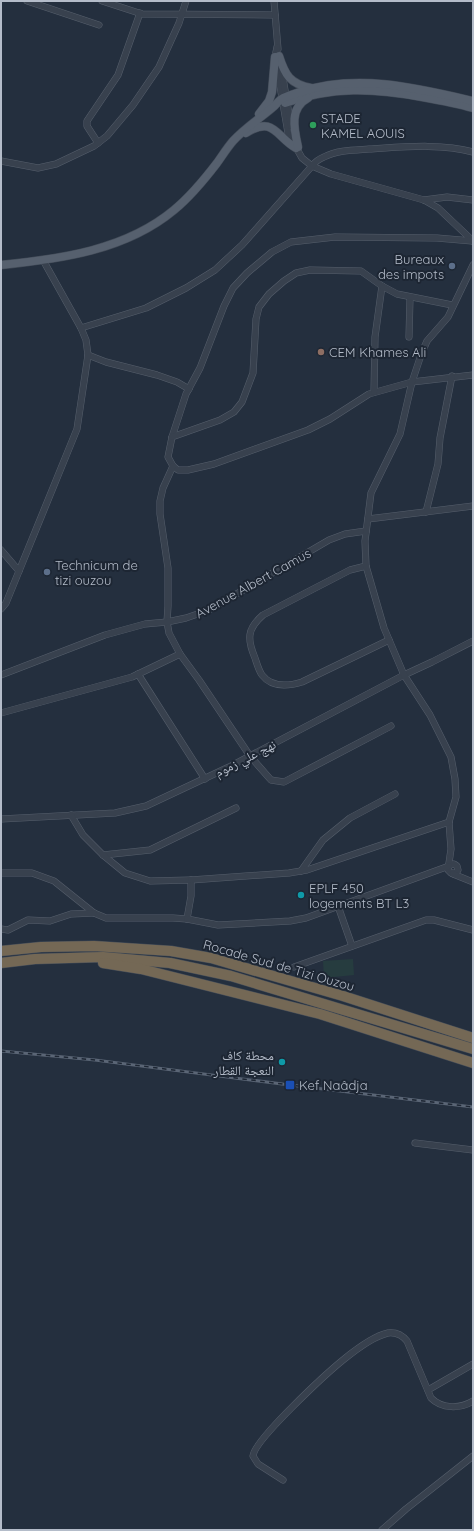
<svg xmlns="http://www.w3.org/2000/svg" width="474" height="1531" font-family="Quicksand,'Noto Naskh Arabic',sans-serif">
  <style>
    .green { fill: #263c3f }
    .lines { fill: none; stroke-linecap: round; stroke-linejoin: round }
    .minor-casing { stroke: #565f6c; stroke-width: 7 }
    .major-casing { stroke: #414a57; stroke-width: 9 }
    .highway-casing { stroke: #434c59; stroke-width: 11 }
    .minor { stroke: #38414e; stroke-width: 6 }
    .major { stroke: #56606e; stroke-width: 8 }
    .highway { stroke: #746855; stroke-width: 10 }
    .rail-casing { stroke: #5a6575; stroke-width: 3 }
    .rail { stroke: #1d2633; stroke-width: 1.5; stroke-dasharray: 4.5; stroke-linecap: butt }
    .leisure-dot { fill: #2e9e5b; stroke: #1d2633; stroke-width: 1.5 }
    .service-dot { fill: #5c6f8a; stroke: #1d2633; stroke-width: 1.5 }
    .education-dot { fill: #8d6e63; stroke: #1d2633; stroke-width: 1.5 }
    .culture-dot { fill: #0f9aa8; stroke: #1d2633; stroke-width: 1.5 }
    .transit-dot { fill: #1a4fb4; stroke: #1d2633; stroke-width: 1.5 }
    .labels { text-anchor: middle; stroke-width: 4; stroke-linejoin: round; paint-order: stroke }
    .poi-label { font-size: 13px; fill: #b4bcc9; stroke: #1d2633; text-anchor: start }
    .street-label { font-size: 13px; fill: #b4bcc9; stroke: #1d2633 }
  </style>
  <rect width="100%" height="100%" fill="#242f3e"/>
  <polygon class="green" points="353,959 354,975 324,978 323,961"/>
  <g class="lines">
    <g class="minor-casing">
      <g id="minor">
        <polyline points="27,1 99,25"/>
        <polyline points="102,1 142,14 275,15"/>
        <polyline points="274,1 278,49"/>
        <polyline points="277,47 275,57 288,133 302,158 312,166 331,174 424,200 438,208 473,241"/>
        <polyline points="281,66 291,126"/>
        <polyline points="98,143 87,126 87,121 118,75 140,13"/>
        <polyline points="1,161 38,168 56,164 94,146 107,136 133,105 159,67 179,23 186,1"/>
        <polyline points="424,200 447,197 473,200"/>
        <polyline points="472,241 437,238 335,237 291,242 272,252 247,273 233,288 224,306 200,368 186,394 172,437 168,457 173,466 178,470 188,470 214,464 308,430 330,419 369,394 412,382 473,375"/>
        <path d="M81 328 146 308 186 288 215 270 242 245 312 166C315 162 319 159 324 157 337 150 355 150 369 149 403 147 440 143 473 152"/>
        <polyline points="409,337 410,298"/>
        <polyline points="88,355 106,362 157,375 177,382 189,389"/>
        <polyline points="374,392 375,337 382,286"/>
        <polyline points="172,437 220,420 234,412 242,402 253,373 256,319 259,307 269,294 284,281 296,273 310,270 361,271 382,286 397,294 452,305"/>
        <polyline points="173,466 163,488 160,501 160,514 168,568 168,606 167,622 169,633 180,654 199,680 250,756 271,780 284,782 391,726"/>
        <polyline points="426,512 438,464 440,438 452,376"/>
        <polyline points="368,519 473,506"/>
        <polyline points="1,550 19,571"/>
        <path d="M366 566 350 570 263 615C247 629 247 639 255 658 257 664 259 671 262 675 272 688 289 686 302 682L389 640"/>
        <polyline points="1,609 6,603 77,429 88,355 86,340 81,328 43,260"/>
        <polyline points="138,674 205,779"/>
        <polyline points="1,675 105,635 145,624 167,622 186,618 209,610 329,540 345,534 366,531"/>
        <polyline points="1,713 132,677 180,654"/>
        <polyline points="1,819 115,813 146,806 229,767 404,675 432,662 473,641"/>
        <polyline points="103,855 150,850 236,808"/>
        <polyline points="450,865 454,864 457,866 458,870 456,873 451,873 448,870 451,849 449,822 456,797 455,779 451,757 430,715 404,675 384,628 366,566 365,541 371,493 400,434 412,382 421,355 427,341 448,317 473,265"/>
        <polyline points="301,871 323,840 350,818 395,794"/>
        <polyline points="1,873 32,873 54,881 94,913 106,918 173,918 187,919 191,896 191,880 150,881 125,873 103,855 83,835 71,815"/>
        <polyline points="453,874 473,882"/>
        <polyline points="191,880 289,873 307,870 449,822"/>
        <polyline points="338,906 352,946"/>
        <polyline points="187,919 218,925 290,921 306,918 449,866"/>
        <polyline points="1,929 8,930 28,920 50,921 71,914 94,913"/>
        <polyline points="294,967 426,920 434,920 473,930"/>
        <polyline points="415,1143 473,1150"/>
        <polyline points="428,1390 473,1364"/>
        <path d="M283 1480 258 1464 253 1456C254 1440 327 1373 343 1360 354 1351 374 1336 388 1333 396 1332 402 1335 407 1341L431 1398C442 1409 460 1409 473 1401"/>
        <polyline points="382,1530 406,1509 473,1456"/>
      </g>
    </g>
    <g class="major-casing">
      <g id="major">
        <path d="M279 56C285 75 290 84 311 88"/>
        <path d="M285 103C332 86 374 88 422 97 439 100 456 103 473 108"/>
        <polyline points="259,114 269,101 272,92 275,57"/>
        <path d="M246 133C274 115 276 137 296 148"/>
        <path d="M298 147C294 129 289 108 308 98"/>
        <path d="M1 265C61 259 126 250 174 210 191 196 204 180 217 163 222 156 227 148 233 141 245 128 259 119 272 108 276 105 279 100 283 98 289 95 295 94 300 92 357 73 417 88 473 101"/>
      </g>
    </g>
    <g class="highway-casing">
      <g id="highway">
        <polyline points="1,951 41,947 94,946 171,951 211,958 343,996 473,1038"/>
        <polyline points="1,963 35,959 103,957 170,963 231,976 473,1049"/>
        <polyline points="103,963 141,969 320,1014 473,1063"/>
      </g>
    </g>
    <use href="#minor" class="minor"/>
    <use href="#major" class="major"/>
    <use href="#highway" class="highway"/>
    <g class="rail-casing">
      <polyline id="rail" points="1,1051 95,1060 290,1085 473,1107"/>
    </g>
    <use href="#rail" class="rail"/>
  </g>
  <circle class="leisure-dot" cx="313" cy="125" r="4"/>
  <g class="service-dot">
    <circle cx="452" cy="266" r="4"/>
    <circle cx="47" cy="572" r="4"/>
  </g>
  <circle class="education-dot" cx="321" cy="352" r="4"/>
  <g class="culture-dot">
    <circle cx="301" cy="895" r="4"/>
    <circle cx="282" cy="1062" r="4"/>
  </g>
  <rect class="transit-dot" x="285" y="1080" width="10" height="10" rx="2"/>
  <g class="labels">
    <g class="poi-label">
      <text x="321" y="123">STADE<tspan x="321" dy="15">KAMEL AOUIS</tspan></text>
      <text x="444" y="264" text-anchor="end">Bureaux<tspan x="444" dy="15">des impots</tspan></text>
      <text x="329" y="357">CEM Khames Ali</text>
      <text x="55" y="570">Technicum de<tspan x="55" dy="15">tizi ouzou</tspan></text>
      <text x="309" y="893">EPLF 450<tspan x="309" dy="15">logements BT L3</tspan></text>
      <text x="274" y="1060" text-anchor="end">محطة كاف<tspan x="274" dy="15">النعجة القطار</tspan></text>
      <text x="299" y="1090">Kef Naâdja</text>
    </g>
    <g class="street-label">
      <text transform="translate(253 583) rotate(-29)" y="5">Avenue Albert Camus</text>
      <text transform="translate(245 758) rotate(-27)" y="5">نهج علي زموم</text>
      <text transform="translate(279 965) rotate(16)" y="5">Rocade Sud de Tizi Ouzou</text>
    </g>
  </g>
  <rect width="474" height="1531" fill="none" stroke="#b4bcc9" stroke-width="4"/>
</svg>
